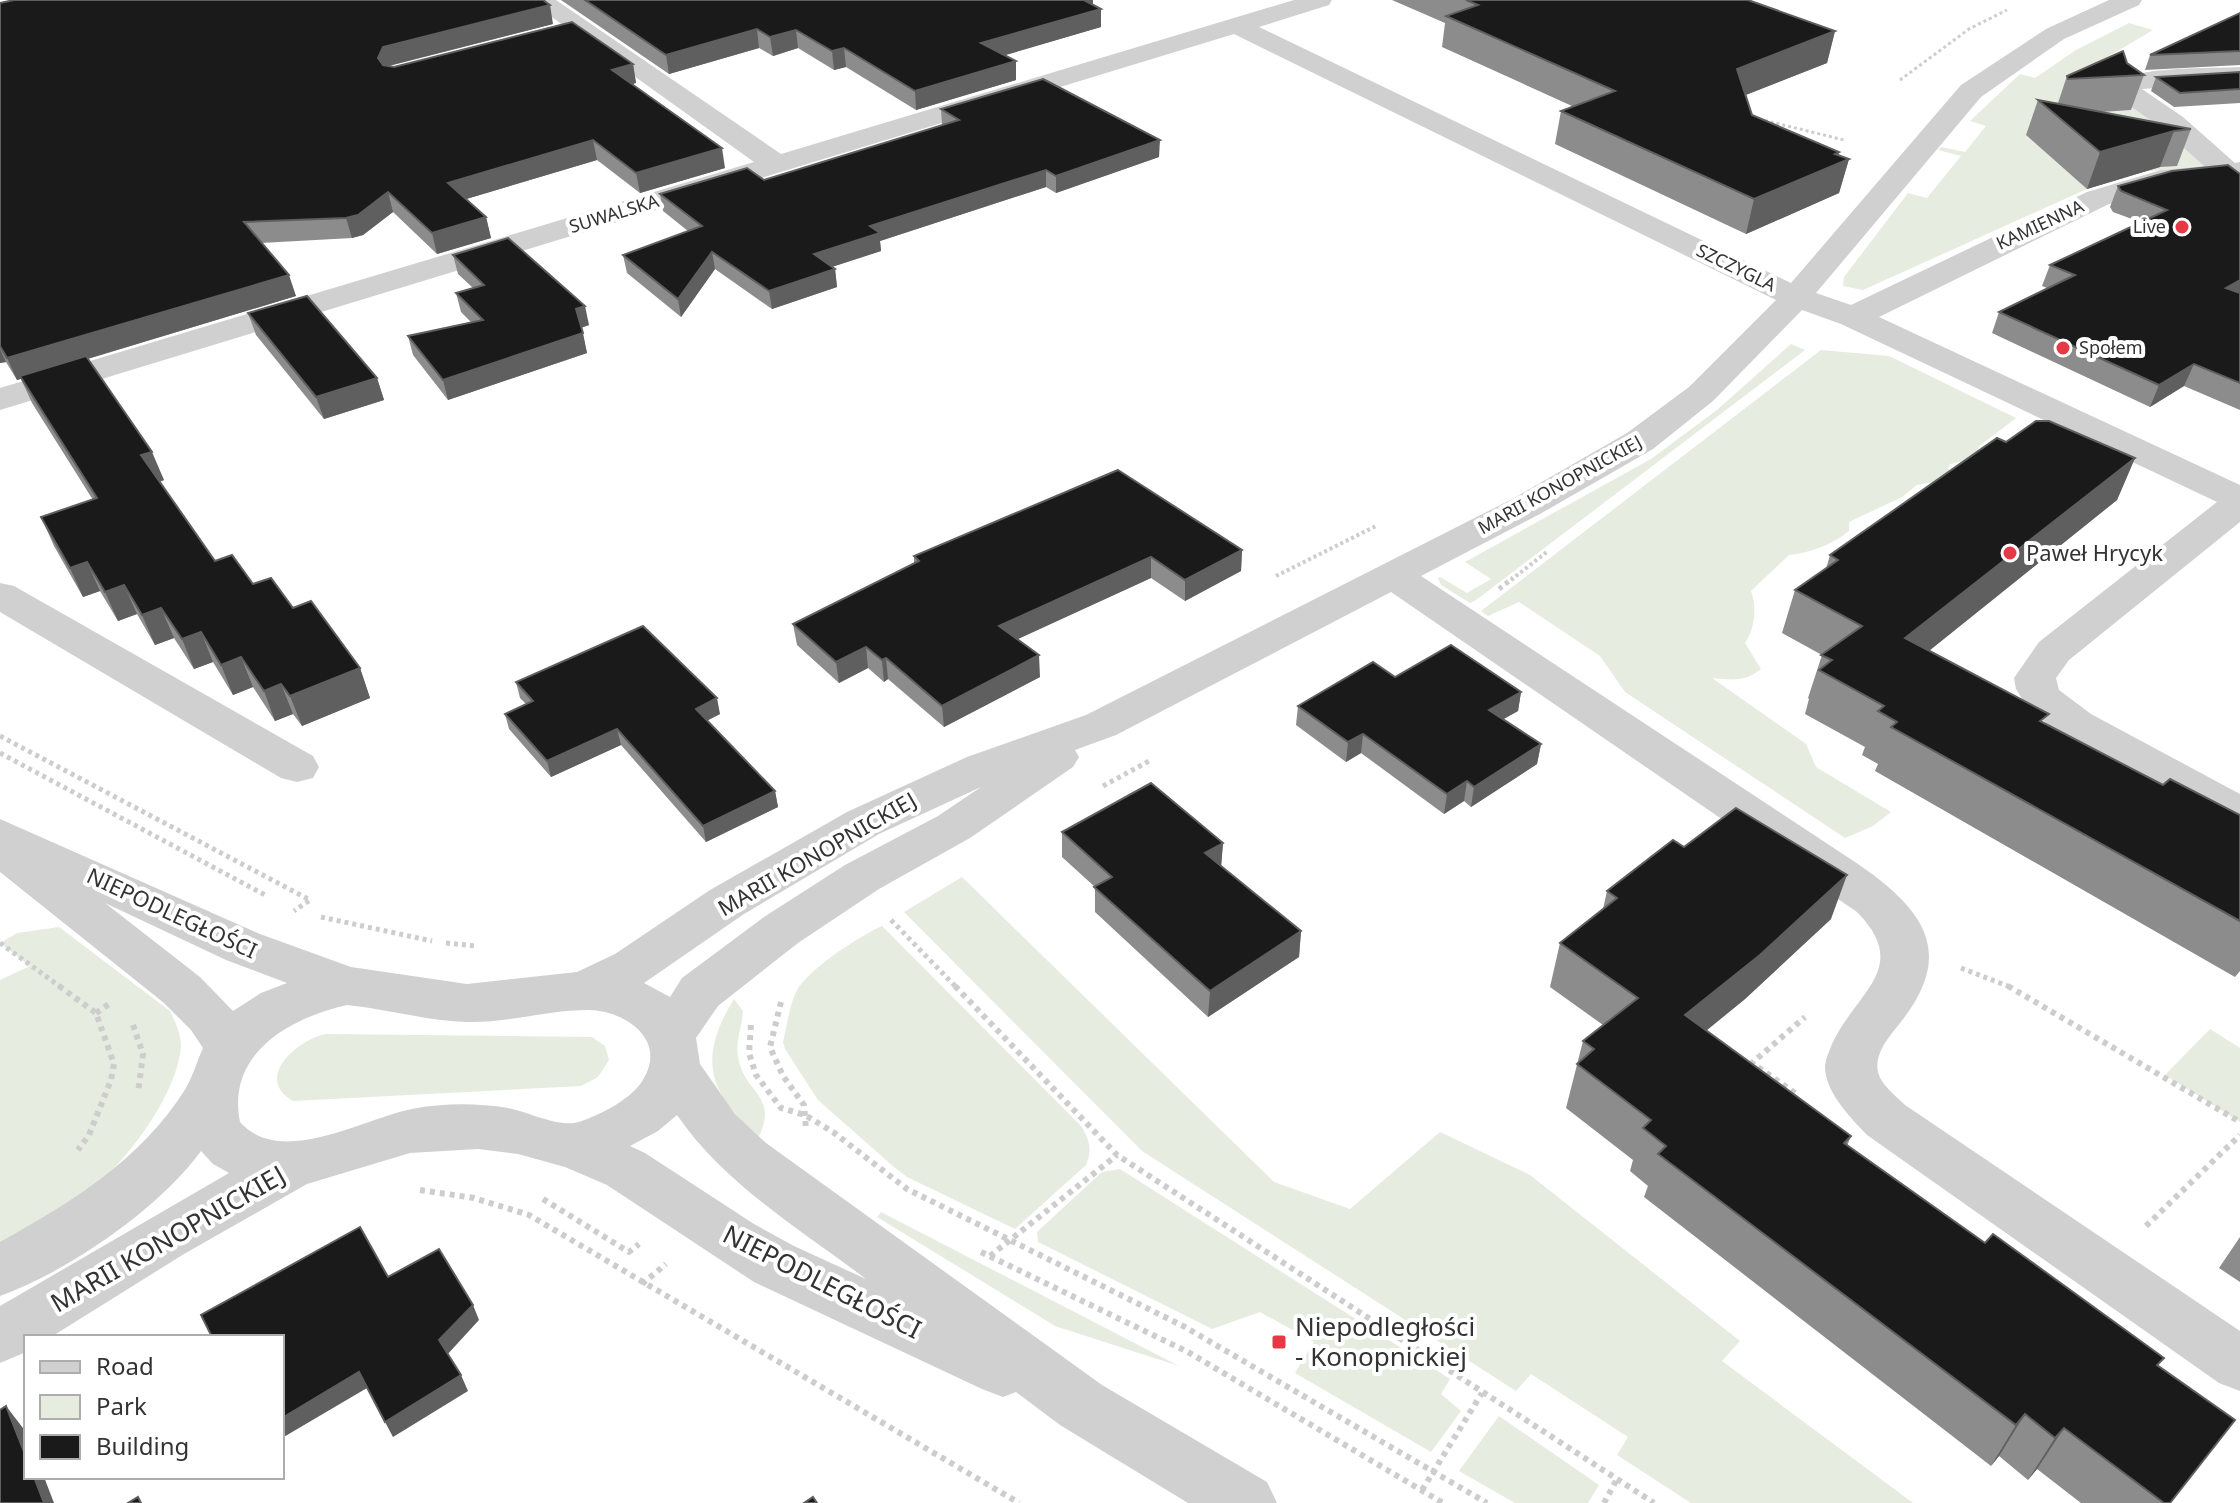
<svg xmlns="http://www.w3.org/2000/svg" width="2240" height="1503" font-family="'Noto Sans',sans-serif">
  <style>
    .green { fill: #e6ecdf }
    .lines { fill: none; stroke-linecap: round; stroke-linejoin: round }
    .path-far3 { stroke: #cdcdcd; stroke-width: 3; stroke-dasharray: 3 3; stroke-linecap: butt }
    .path-far2 { stroke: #cdcdcd; stroke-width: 4; stroke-dasharray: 3 3; stroke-linecap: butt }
    .path-far1 { stroke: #cdcdcd; stroke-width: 5; stroke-dasharray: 4 4; stroke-linecap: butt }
    .path { stroke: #cdcdcd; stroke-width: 6; stroke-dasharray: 5 5; stroke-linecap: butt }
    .minor { fill: #d0d0d0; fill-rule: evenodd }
    .wall { fill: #8c8c8c }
    .shaded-wall { fill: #5f5f5f }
    .building { fill: #1a1a1a; stroke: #5f5f5f; stroke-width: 2 }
    .poi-dot { fill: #e63946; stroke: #fff; stroke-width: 3 }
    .labels { text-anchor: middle; stroke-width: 8; stroke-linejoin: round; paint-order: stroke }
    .far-street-label { font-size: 18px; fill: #333; stroke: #fff }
    .far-poi-label { font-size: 18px; fill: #333; stroke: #fff; text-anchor: end }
    .poi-label { font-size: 22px; fill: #333; stroke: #fff; text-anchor: start }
    .street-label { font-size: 22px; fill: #333; stroke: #fff }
    .near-street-label { font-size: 26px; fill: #333; stroke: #fff }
    .near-poi-label { font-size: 26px; fill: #333; stroke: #fff; text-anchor: start }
  </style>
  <rect width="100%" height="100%" fill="#fff"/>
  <g class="green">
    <polygon points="2129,23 2153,30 2099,62 2219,164 2141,172 2098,184 1863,290 1843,286 1844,277 1908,193 1927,198 1961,156 1938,150 1941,147 1965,152 1986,126 1970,121 2020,74 2035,78 2076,50"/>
    <polygon points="1791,344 1805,350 1476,600 1470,603 1441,585 1438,578 1440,577 1467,593 1491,579 1465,562 1651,459 1717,410"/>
    <path d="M1821 350 1889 356 2016 418 1978 447 1982 453 1969 460 1950 464 1948 468 1952 474 1946 480 1917 485 1902 497 1849 522V531C1833 544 1810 553 1789 555L1751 591C1757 608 1755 628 1745 643L1761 669C1745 682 1732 680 1712 678L1806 744 1816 767 1891 812 1873 826 1845 838 1625 692 1600 656 1519 602 1488 616 1481 611Z"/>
    <polygon points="962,877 1274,1182 1350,1209 1440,1132 1530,1175 1740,1341 1722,1361 1913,1503 1691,1503 1617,1455 1628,1437 1531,1374 1516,1391 1142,1151 904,912"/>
    <path d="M882 926 1082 1127C1090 1142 1092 1150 1086 1165L1015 1229 907 1177 894 1167 818 1100 785 1049 783 1042C787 1026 789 1007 796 992 808 969 858 937 882 926Z"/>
    <path d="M59 927 170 1011C175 1022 181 1033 181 1046 178 1090 133 1154 99 1182 69 1207 32 1225 0 1246V980L30 966 0 943 17 933Z"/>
    <path d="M734 999 743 1011C742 1029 734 1042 739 1061 746 1093 778 1097 759 1136 707 1093 698 1057 734 999Z"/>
    <polygon points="2210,1029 2240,1048 2240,1122 2165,1075"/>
    <path d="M326 1034 592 1037 605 1046 609 1060 598 1077 581 1086 293 1101C253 1078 297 1040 326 1034Z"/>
    <polygon points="1120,1169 1450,1379 1441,1394 1461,1411 1431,1452 1295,1373 1314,1342 1260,1312 1212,1329 1038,1242 1037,1232 1102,1172"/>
    <polygon points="881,1212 1179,1366 1055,1326 877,1217"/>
    <polygon points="1499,1416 1599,1485 1588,1503 1515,1503 1459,1471"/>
  </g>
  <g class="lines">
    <g class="path-far3">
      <polyline points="1900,80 1969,29 2007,10"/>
      <polyline points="1759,119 1844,140"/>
    </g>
    <g class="path-far2">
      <polyline points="1276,576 1378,525"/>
      <polyline points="1511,580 1548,551"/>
    </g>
    <g class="path-far1">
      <polyline points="1499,589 1513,578"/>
      <polyline points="0,736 310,900 294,911"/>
      <polyline points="0,753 267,896"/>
      <polyline points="1103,786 1151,760"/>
      <polyline points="321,917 432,941"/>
      <polyline points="891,920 957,988"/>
      <polyline points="0,943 62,988"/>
      <polyline points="446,943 476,946"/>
      <polyline points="1961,968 2013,988"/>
    </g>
    <g class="path">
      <polyline points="59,986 96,1013 114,1064 111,1080 89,1135 78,1150"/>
      <polyline points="955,986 1117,1155 1654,1503"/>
      <polyline points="2008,986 2240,1122"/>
      <polyline points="781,1002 770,1047 783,1076 804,1105 806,1129"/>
      <polyline points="96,1013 112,1002"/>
      <polyline points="133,1025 143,1054 138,1093"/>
      <polyline points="751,1025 749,1053 756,1075 781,1108 805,1115 833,1132 907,1189 1185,1327 1487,1503"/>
      <polyline points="1795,1093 1752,1063 1805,1017"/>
      <polyline points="420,1190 474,1198 529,1215 1019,1503"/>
      <polyline points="543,1199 629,1252 639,1244"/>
      <polyline points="2146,1226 2240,1135"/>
      <polyline points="981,1252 1188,1352 1443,1503"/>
      <polyline points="990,1256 1117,1155"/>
      <polyline points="642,1284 666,1264"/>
      <polyline points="1422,1490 1482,1393"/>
      <polyline points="1604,1503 1617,1479"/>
    </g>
    <g class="minor">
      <path d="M528 0H556L781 154 1294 0H1332L1329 5 1259 27 1791 283 1961 85 2046 29 2109 0H2142L2139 5 2064 39 1981 97 1816 293 1851 305 2087 192 2161 170 2204 166 2163 129 2116 96 2113 86C2128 65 2213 69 2240 67V83L2142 89 2183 117 2235 163 2240 162V180L2164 188 2109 204 1879 317 2240 485V522L2069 660 2056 678 2059 690 2091 714 2240 794V830L2224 825 2061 734 2029 710 2016 689 2014 678 2039 642 2217 502 1841 324 1802 310 1713 401 1653 449 1540 514 1421 576 1858 864C1923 909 1957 952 1900 1023 1890 1036 1874 1053 1878 1072 1881 1085 1896 1096 1905 1105L2240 1331V1391L2219 1383 1867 1135C1851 1118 1826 1093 1825 1068 1825 1060 1829 1052 1832 1044 1856 992 1912 968 1857 912L1391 592 1116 735 1075 750 1079 757 1073 767 970 838 879 889 798 943 718 1006 696 1038 700 1064 735 1114 766 1143 1102 1385 1267 1482 1277 1503H1188L1060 1425 1016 1392 1003 1397 982 1389 754 1282 607 1185 565 1167 518 1154 478 1149 410 1153 307 1184 184 1254 51 1337H26V1352L0 1363V1306L229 1173 213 1164 201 1151C159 1209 67 1272 0 1296V1242C72 1202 141 1160 186 1088 193 1076 197 1061 203 1048L191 1030 164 1003 0 872V819L260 934 351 967 467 984 577 972 615 954 710 890 847 812 967 757 1086 715 1514 498 1627 433 1689 387 1776 300 1234 34 0 410V388L754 162ZM981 787 938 816 845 865 764 917 682 978 670 997 644 983 744 914 879 834ZM105 903 226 960 287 983 261 993 233 1011 200 977ZM347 1005C387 1009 427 1021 467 1022 508 1023 547 1010 588 1010 623 1010 667 1038 644 1078 634 1098 600 1115 579 1122 559 1128 529 1112 508 1108 477 1103 443 1103 412 1109 362 1119 281 1168 240 1122 226 1053 290 1018 347 1005ZM677 1115C724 1184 800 1229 866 1279L794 1246 754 1224 645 1153 630 1146 658 1131Z"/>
      <polygon points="0,583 14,586 313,756 319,767 313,778 297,782 281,778 0,612"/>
    </g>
  </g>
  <g class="wall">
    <polygon points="561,0 1093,0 1093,5 1101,27 1004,55 1016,80 916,110 846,67 834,70 798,48 773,56 759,48 669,74"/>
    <polygon points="1392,0 1748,0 1835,31 1827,63 1746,95 1752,115 1839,152 1838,155 1849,159 1839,193 1746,234 1555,144 1561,111 1572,106 1442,47 1445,23"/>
    <polygon points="0,3 553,24 389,66 394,67 633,64 636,83 632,84 725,168 640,193 597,160 466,199 486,217 491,238 437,254 393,212 363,235 352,238 261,243 296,296 88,359 164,480 160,482 215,561 293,608 360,668 370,698 302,726 293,714 275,721 253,687 233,695 213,662 194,669 174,638 155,645 137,614 118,621 100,591 83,597 54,546 41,517 93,500 32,403 21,379 17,380 6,362 0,363"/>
    <polygon points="2240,13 2240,65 2145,70 2150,55"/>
    <polygon points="2127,63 2144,75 2131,110 2101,112 2191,129 2177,166 2160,167 2087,189 2026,135 2038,100 2058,103 2067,76"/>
    <polygon points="2240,72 2240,103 2174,107 2151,91 2156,77"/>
    <polygon points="941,109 1159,157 1056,193 1046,187 880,241 881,251 832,267 835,269 837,287 772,309 715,269 681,317 627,273 623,255 688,231 663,211 660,194 764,180 942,125"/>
    <polygon points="2240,174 2240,410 2184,386 2150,407 1992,333 1999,312 2047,288 2042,286 2050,265 2140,222 2113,212 2110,207 2118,186"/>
    <polygon points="453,255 589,325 581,328 587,353 448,400 413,355 408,336 471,322 461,312 456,293 473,288 458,274"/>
    <polygon points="248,313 377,378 384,400 324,419 256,335"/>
    <polygon points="2006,442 2135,458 2117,500 1929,651 2045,724 2163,785 2240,815 2240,971 2235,977 1875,771 1878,764 1862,755 1865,747 1805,714 1809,699 1808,698 1822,655 1782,633 1795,590 1826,569 1830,555"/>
    <polygon points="1242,550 1241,571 1185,601 1151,578 1017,639 1040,677 944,727 888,679 884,682 868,668 839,683 797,645 793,624 914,563 914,556"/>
    <polygon points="1395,677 1521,692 1518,711 1503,719 1541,744 1537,764 1471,807 1464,801 1444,814 1361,753 1346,762 1296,725 1298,706"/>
    <polygon points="516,682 720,714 707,720 775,791 778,807 706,842 621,745 551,777 509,729 505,714 526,704 520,698"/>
    <polygon points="1062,832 1223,843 1221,866 1301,931 1299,957 1208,1017 1095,912 1095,887 1062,857"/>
    <polygon points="1684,847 1831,919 1745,999 1706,1031 1851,1136 1847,1146 2158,1366 2170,1503 2081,1503 2037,1469 2028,1480 1999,1456 1991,1466 1644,1197 1648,1186 1630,1171 1633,1160 1566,1108 1583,1041 1603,1025 1550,987 1560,943 1603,909 1607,891"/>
    <polygon points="2240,1237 2240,1282 2219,1268"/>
  </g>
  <g class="shaded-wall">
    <polygon points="1083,0 1093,0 1093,11 1101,9 1101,27 982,62 981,43"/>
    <polygon points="550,5 553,24 388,66 382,77 378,58 383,47"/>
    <polygon points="757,29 759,48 669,74 666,55"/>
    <polygon points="796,30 798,48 773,56 770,37"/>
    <polygon points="1835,31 1827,63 1730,101 1737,69"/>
    <polygon points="844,48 846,67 834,70 832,51"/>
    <polygon points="1016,61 1016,80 916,110 915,91"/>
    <polygon points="633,64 636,83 615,89 612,70"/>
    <polygon points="2174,131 2160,167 2087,189 2100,152"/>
    <polygon points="593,140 597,160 453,203 448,183"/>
    <polygon points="1160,140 1159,157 1056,193 1056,176"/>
    <polygon points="722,148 725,168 640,193 636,173"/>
    <polygon points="1839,152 1836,165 1849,159 1839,193 1746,234 1754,199"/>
    <polygon points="1046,170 1046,187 880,241 881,251 816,272 814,254 870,226"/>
    <polygon points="388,192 393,212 363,235 352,238 346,218"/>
    <polygon points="486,217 491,238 437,254 432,233"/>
    <polygon points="712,252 715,269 681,317 678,299"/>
    <polygon points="835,269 837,287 772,309 769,291"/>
    <polygon points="289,275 296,296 17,380 7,358"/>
    <polygon points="2240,280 2240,296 2226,288"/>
    <polygon points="585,306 589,325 580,328 576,309"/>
    <polygon points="583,333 587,353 448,400 443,380"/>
    <polygon points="0,349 6,362 0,363"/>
    <polygon points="2194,364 2184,386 2150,407 2159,385"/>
    <polygon points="377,378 384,400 324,419 316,397"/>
    <polygon points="152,452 164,480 153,484 141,455"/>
    <polygon points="2135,458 2117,500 1890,682 1905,638"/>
    <polygon points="1242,550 1241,571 1185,601 1185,580"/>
    <polygon points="1151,557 1151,578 1001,647 999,626"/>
    <polygon points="87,562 100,591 83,597 70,568"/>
    <polygon points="124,585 137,614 118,621 105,592"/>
    <polygon points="161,608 174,638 155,645 142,615"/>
    <polygon points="201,632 213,662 194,669 182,639"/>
    <polygon points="866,647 868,668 839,683 836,662"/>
    <polygon points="1039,655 1040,677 944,727 942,706"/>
    <polygon points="241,657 253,687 233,695 221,665"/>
    <polygon points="886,658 888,679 884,682 882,660"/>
    <polygon points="360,668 370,698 302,726 290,696"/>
    <polygon points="281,684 293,714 275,721 264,691"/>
    <polygon points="1521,692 1518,711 1486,729 1489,710"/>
    <polygon points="717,698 720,714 699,725 696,709"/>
    <polygon points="617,729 621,745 551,777 547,761"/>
    <polygon points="1363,734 1361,753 1346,762 1348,742"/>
    <polygon points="1541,744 1537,764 1471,807 1474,787"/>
    <polygon points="1467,781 1464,801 1444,814 1447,794"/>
    <polygon points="775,791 778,807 706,842 703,826"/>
    <polygon points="1223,843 1221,868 1205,853"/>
    <polygon points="1847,875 1831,919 1745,999 1671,1059 1685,1015"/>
    <polygon points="1301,931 1299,957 1208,1017 1210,991"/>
    <polygon points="473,1305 479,1320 446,1356 439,1340"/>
    <polygon points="359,1372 367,1388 282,1438 282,1418"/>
    <polygon points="461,1375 468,1391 393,1437 385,1422"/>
    <polygon points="6,1406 26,1432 26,1457"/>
    <polygon points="2025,1414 1999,1456 1991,1466 2016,1425"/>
    <polygon points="2064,1428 2037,1469 2028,1480 2055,1438"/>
    <polygon points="34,1477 44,1477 54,1503 44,1503"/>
  </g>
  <g class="building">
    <polygon points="14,0 543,0 550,5 383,47 378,58 383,65 394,67 572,22 633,64 612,70 722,148 636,173 593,140 448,183 486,217 432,233 388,192 358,215 346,218 244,222 289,275 7,358 0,346 0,3"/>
    <polygon points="585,0 1084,0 1101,9 981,43 1016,61 915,91 844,48 832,51 796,30 770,37 757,29 666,55"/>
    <polygon points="1466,0 1748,0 1835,31 1737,69 1752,115 1839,152 1835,154 1849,159 1754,199 1561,111 1615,91 1446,16 1478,5"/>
    <polygon points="2240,13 2240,51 2150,55"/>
    <polygon points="2123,51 2127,63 2144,75 2068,79 2067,76"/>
    <polygon points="2240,72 2240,89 2180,93 2156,77"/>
    <polygon points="1043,79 1160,140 1056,176 1046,170 870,226 880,233 814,254 835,269 769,291 712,252 678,299 623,255 702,226 660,194 747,168 764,180 959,120 941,109"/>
    <polygon points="2038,100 2191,129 2174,131 2100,152"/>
    <polygon points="2228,165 2240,174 2240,280 2226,288 2240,293 2240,383 2194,364 2159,385 1999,312 2075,275 2050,265 2167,210 2121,191 2118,186 2172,171"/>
    <polygon points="508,238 585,306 576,309 583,333 443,380 408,336 483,320 456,293 484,285 453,255"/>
    <polygon points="307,296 377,378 316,397 248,313"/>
    <polygon points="86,356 152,452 141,455 215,561 232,555 253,584 271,578 293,608 311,601 360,668 290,696 281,684 264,691 241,657 221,665 201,632 182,639 161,608 142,615 124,585 105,592 87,562 70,568 41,517 97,498 20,376"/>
    <polygon points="2036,421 2049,421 2135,458 1905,638 2049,714 2040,721 2163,785 2170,779 2240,815 2240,921 1891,727 1897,722 1878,711 1884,706 1819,670 1832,660 1821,655 1862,626 1795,590 1838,560 1830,555 1997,438 2006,442"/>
    <polygon points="1118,470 1242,550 1185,580 1151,557 999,626 1039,655 942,706 886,658 882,660 866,647 836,662 793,624 919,561 914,556"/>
    <polygon points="643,626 717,698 696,709 775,791 703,826 617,729 547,761 505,714 533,701 516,682"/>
    <polygon points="1451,645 1521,692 1489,710 1541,744 1474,787 1467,781 1447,794 1363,734 1348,742 1298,706 1373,662 1395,677"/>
    <polygon points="1151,783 1223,843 1205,853 1301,931 1210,991 1094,887 1112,877 1062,832"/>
    <polygon points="1736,808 1847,875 1760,955 1685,1015 1851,1136 1844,1143 1985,1243 1993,1234 2164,1358 2157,1365 2235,1420 2170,1503 2164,1503 2064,1428 2055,1438 2025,1414 2016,1425 1658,1154 1666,1146 1643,1128 1651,1120 1577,1064 1594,1049 1583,1041 1638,998 1560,943 1617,898 1607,891 1673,840 1684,847"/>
    <polygon points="360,1227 388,1277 439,1249 473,1305 439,1340 461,1375 385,1422 359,1372 282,1418 282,1337 212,1337 201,1315"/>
    <polygon points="6,1406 26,1457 26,1477 34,1477 44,1503 0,1503 0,1410"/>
    <polygon points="138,1497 141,1503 128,1503"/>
    <polygon points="813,1497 817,1503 804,1503"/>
  </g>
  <g class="poi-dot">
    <circle cx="2182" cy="227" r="8"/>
    <circle cx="2063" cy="348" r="8"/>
    <circle cx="2010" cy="553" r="8"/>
    <rect x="1271" y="1334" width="16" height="16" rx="4"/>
  </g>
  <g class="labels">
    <g class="far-street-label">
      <text transform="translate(614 214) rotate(-17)" y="6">SUWALSKA</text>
      <text transform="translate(2040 225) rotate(-25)" y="6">KAMIENNA</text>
      <text transform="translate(1736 268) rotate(26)" y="6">SZCZYGLA</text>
      <text transform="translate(1560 485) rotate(-29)" y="6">MARII KONOPNICKIEJ</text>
    </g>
    <g class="far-poi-label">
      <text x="2166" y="233">Live</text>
      <text x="2079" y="354" text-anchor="start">Społem</text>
    </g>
    <g class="poi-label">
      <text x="2026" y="561">Paweł Hrycyk</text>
    </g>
    <g class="street-label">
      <text transform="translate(817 854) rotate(-30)" y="8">MARII KONOPNICKIEJ</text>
      <text transform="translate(172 913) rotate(25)" y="8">NIEPODLEGŁOŚCI</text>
    </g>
    <g class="near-street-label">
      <text transform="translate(168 1239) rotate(-30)" y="9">MARII KONOPNICKIEJ</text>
      <text transform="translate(822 1282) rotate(27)" y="9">NIEPODLEGŁOŚCI</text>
    </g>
    <g class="near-poi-label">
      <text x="1295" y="1336">Niepodległości<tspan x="1295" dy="30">- Konopnickiej</tspan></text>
    </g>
  </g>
  <rect x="24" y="1335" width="260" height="144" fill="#ffffff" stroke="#adadad" stroke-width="2"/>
  <rect x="40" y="1361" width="40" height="12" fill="#d0d0d0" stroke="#adadad" stroke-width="2"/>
  <text x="96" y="1375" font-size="24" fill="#333333">Road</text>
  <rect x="40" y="1395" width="40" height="24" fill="#e6ecdf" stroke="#adadad" stroke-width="2"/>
  <text x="96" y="1415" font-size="24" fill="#333333">Park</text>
  <rect x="40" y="1435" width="40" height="24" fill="#1a1a1a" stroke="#adadad" stroke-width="2"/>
  <text x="96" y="1455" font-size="24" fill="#333333">Building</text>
</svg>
